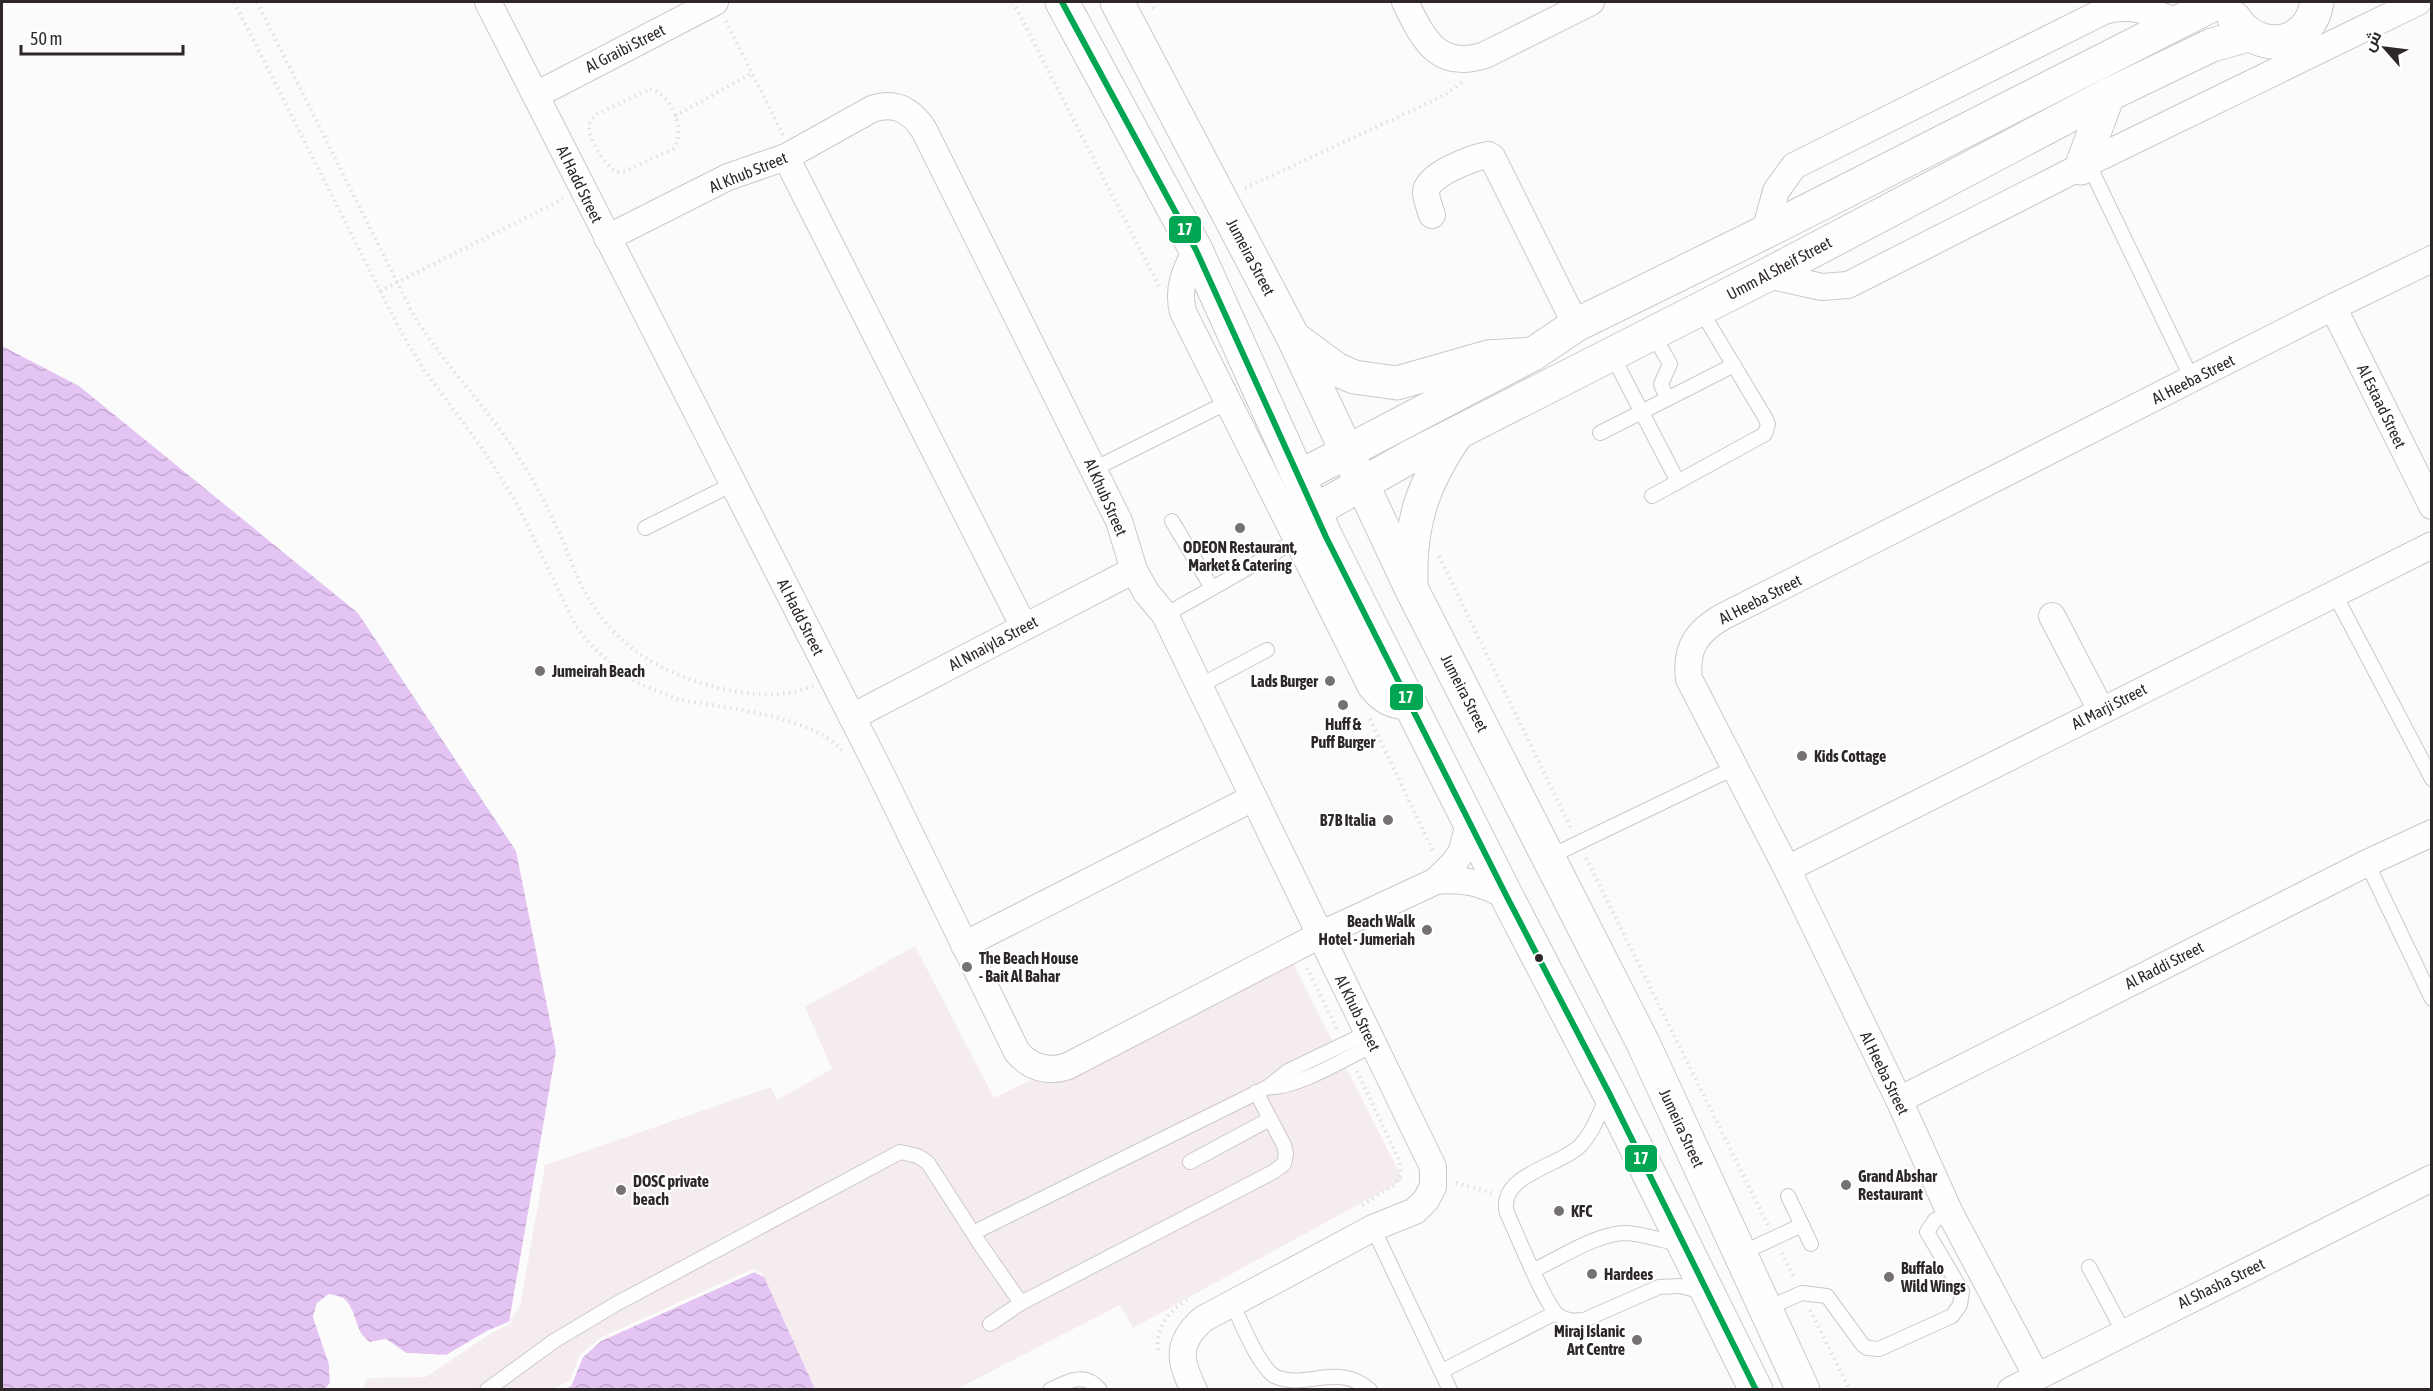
<svg xmlns="http://www.w3.org/2000/svg" width="2433" height="1391" font-family="'Asap Condensed',Cairo,sans-serif">
  <style>
    .built { fill: #f5ecef }
    .water { fill: url(#water-waves) }
    .pier { fill: #fcfbfb }
    .lines { fill: none; stroke-linecap: round; stroke-linejoin: round }
    .service-casing { stroke: #ccc8ca; stroke-width: 16 }
    .minor-casing { stroke: #ccc8ca; stroke-width: 28 }
    .secondary-casing { stroke: #ccc8ca; stroke-width: 35 }
    .primary-casing { stroke: #ccc8ca; stroke-width: 35 }
    .path { stroke: #e0e0e0; stroke-width: 4; stroke-dasharray: 1.5 4.5; stroke-linecap: butt }
    .service { stroke: #fffefe; stroke-width: 14 }
    .minor { stroke: #fffefe; stroke-width: 26 }
    .secondary { stroke: #fffefe; stroke-width: 33 }
    .primary { stroke: #fffefe; stroke-width: 33 }
    .bus-1-casing { stroke: #fff; stroke-width: 10 }
    .bus-1 { stroke: #00a651; stroke-width: 6 }
    .poi-dot { fill: #757172; stroke: #fff; stroke-width: 2 }
    .bus-dot { fill: #2d2729; stroke: #fff; stroke-width: 2 }
    .labels { text-anchor: middle; stroke-width: 4.5; stroke-linejoin: round; paint-order: stroke }
    .street-label { font-size: 16px; fill: #2d2729; stroke: #fff }
    .poi-label { font-size: 16px; font-weight: bold; fill: #2d2729; stroke: #fff; text-anchor: start }
    .line-badge { stroke: #fff; stroke-width: 2 }
    .badge-label { font-size: 16px; text-anchor: middle; font-weight: bold; fill: #fff }
  </style>
  <defs>
    <pattern id="water-waves" width="16" height="10" patternUnits="userSpaceOnUse" patternTransform="scale(1.5)"><rect width="16" height="10" fill="#e4c4f3"/><path d="M0 5q4-4 8 0t8 0" fill="none" stroke="#c4a8d0"/></pattern>
  </defs>
  <rect width="100%" height="100%" fill="#fcfbfb"/>
  <polygon class="built" points="915,946 994,1098 1288,953 1403,1180 1133,1328 1120,1305 957,1389 815,1389 764,1278 755,1272 554,1389 363,1390 367,1378 426,1377 509,1321 520,1307 545,1165 771,1087 777,1100 832,1069 805,1007"/>
  <g class="water">
    <path d="M2 346 79 386 358 613 516 851 556 1051 509 1322 487 1331 446 1355 406 1353 386 1339 370 1342C353 1331 357 1308 343 1298 339 1296 333 1295 329 1294L317 1303 313 1317 329 1364 330 1383 325 1389H2Z"/>
    <polygon points="755,1272 764,1277 815,1389 563,1390 571,1386 583,1357 601,1341"/>
  </g>
  <g class="pier">
    <polygon points="753,1269 762,1273 764,1277 754,1272 601,1341 583,1357 571,1386 560,1390 569,1383 580,1355 600,1338"/>
    <polygon points="329,1294 343,1298 353,1312 361,1337 370,1342 386,1339 406,1353 447,1355 487,1331 512,1320 510,1324 489,1334 447,1357 406,1356 385,1342 369,1345 359,1339 350,1314 341,1301 329,1297 320,1305 316,1317 332,1363 333,1384 329,1390 325,1389 330,1383 329,1364 313,1317 317,1303"/>
  </g>
  <g class="lines">
    <g class="service-casing">
      <g id="service">
        <polyline points="2088,163 2192,379"/>
        <polyline points="1653,334 1670,364 1661,384 1667,399"/>
        <polyline points="1612,355 1678,482"/>
        <polyline points="1600,433 1734,365"/>
        <polyline points="1094,469 1228,402"/>
        <polyline points="1652,496 1765,434 1768,424 1766,419 1700,309"/>
        <polyline points="1172,521 1212,588"/>
        <polyline points="645,528 733,484"/>
        <polyline points="2334,593 2432,779"/>
        <polyline points="1165,615 1297,540"/>
        <polyline points="1199,686 1267,650"/>
        <polyline points="1549,857 1734,768"/>
        <polyline points="2367,863 2432,999"/>
        <path d="M1268 1087C1294 1090 1348 1057 1373 1045"/>
        <path d="M1607 1097C1599 1114 1593 1132 1580 1146 1558 1167 1497 1175 1507 1213 1516 1232 1545 1305 1558 1315 1566 1321 1574 1321 1584 1320L1659 1287 1680 1286 1704 1292"/>
        <polyline points="1190,1162 1270,1119"/>
        <polyline points="1788,1196 1811,1244"/>
        <polyline points="1373,1228 1450,1390"/>
        <polyline points="973,1233 1268,1087 1288,1071 1367,1033"/>
        <polyline points="1740,1254 1802,1225"/>
        <polyline points="2089,1267 2123,1331"/>
        <path d="M1534 1270C1560 1258 1597 1233 1626 1233 1645 1234 1664 1241 1682 1245"/>
        <path d="M1232 1304C1243 1324 1256 1362 1274 1376 1306 1391 1337 1361 1370 1390"/>
        <polyline points="1765,1309 1802,1293 1827,1296 1862,1344 1867,1348 1879,1349 1952,1316 1960,1305 1962,1291 1927,1232 1935,1220 1950,1213"/>
        <polyline points="990,1324 1021,1303 1273,1172 1284,1164 1286,1154 1284,1145 1256,1092"/>
        <polyline points="1442,1371 1555,1313"/>
        <polyline points="487,1390 554,1341 616,1304 900,1152 918,1156 928,1163 982,1247 1021,1303"/>
        <path d="M1050 1390C1068 1381 1085 1371 1100 1390"/>
      </g>
    </g>
    <g class="minor-casing">
      <g id="minor">
        <path d="M488 2 879 770 1017 1052C1031 1068 1048 1073 1068 1066L1320 935 1436 881 1454 863 1462 851 1469 822"/>
        <path d="M1405 2C1423 38 1437 71 1485 55L1591 2"/>
        <polyline points="536,95 715,2"/>
        <polyline points="786,157 1024,627"/>
        <path d="M1432 215C1430 208 1426 199 1426 192 1426 175 1474 157 1488 155L1492 157 1576 325"/>
        <path d="M1765 232 1776 191 1794 166 2104 11C2132 3 2153 13 2179 22"/>
        <path d="M607 238 728 177 786 157 872 109C895 101 911 110 924 130L1119 521 1134 570 1146 592 1165 615 1433 1167V1187L1426 1200 1415 1211 1373 1228 1203 1319C1176 1343 1179 1360 1194 1390"/>
        <path d="M1196 250C1185 271 1177 288 1183 312L1371 687C1382 701 1393 707 1411 706"/>
        <polyline points="1767,275 1822,287 1848,285 2088,163 2418,2"/>
        <polyline points="2333,307 2432,506"/>
        <polyline points="2052,616 2101,710"/>
        <polyline points="852,717 1134,570"/>
        <polyline points="1787,869 2432,545"/>
        <path d="M1436 881C1463 878 1484 883 1507 897"/>
        <polyline points="964,945 1253,798"/>
        <polyline points="1899,1100 2367,863 2432,833"/>
        <path d="M2036 1375 1950 1213 1899 1100 1787 869 1689 679C1685 648 1697 631 1724 616L2333 307 2432 259"/>
        <polyline points="2011,1390 2432,1178"/>
      </g>
    </g>
    <g class="secondary-casing">
      <g id="secondary">
        <path d="M2234 18C2259 56 2310 47 2317 2"/>
        <polyline points="2081,168 2108,95"/>
        <polyline points="1299,477 1533,354 1576,325 1765,232 2218,2"/>
        <polyline points="1314,511 1408,458 1767,275 2108,95 2212,45 2248,35"/>
      </g>
    </g>
    <g class="primary-casing">
      <g id="primary">
        <polyline points="1062,2 1196,250 1326,537 1507,897 1609,1093 1756,1390"/>
        <polyline points="1117,2 1293,337 1411,588 1643,1043 1803,1390"/>
        <polyline points="1298,341 1336,369 1354,377 1397,383 1488,357 1533,354"/>
        <path d="M1411 583C1409 524 1423 483 1456 435"/>
      </g>
    </g>
    <g class="path">
      <path d="M234 2 400 330 422 367 482 448 502 479 520 510 576 626 589 643 621 673 640 684 677 699C726 709 807 714 842 750"/>
      <path d="M257 2 414 316C444 364 484 404 515 451 533 479 549 509 562 539 570 557 576 577 586 594 614 644 659 673 715 687 747 695 781 699 813 686"/>
      <polyline points="1013,2 1159,286"/>
      <polyline points="1150,2 1155,11"/>
      <polyline points="726,21 783,135"/>
      <path d="M650 89C670 93 688 130 673 149L625 171 617 172C604 166 588 138 589 124L595 115Z"/>
      <polyline points="675,116 752,73"/>
      <polyline points="1245,188 1443,96 1464,81"/>
      <polyline points="380,291 563,199"/>
      <polyline points="1439,556 1572,830"/>
      <polyline points="1370,719 1434,853"/>
      <polyline points="1586,858 1768,1225"/>
      <polyline points="1307,968 1337,1029"/>
      <polyline points="1357,1071 1399,1160 1401,1175 1393,1186 1362,1205"/>
      <polyline points="1456,1183 1492,1193"/>
      <polyline points="1782,1253 1795,1279"/>
      <polyline points="1810,1310 1850,1390"/>
      <path d="M1158 1350C1156 1327 1169 1311 1187 1300"/>
    </g>
    <use href="#service" class="service"/>
    <use href="#minor" class="minor"/>
    <use href="#secondary" class="secondary"/>
    <use href="#primary" class="primary"/>
    <g class="bus-1-casing">
      <polyline id="bus-1" points="1062,2 1196,250 1326,537 1507,897 1609,1093 1756,1390"/>
    </g>
    <use href="#bus-1" class="bus-1"/>
  </g>
  <g class="poi-dot">
    <circle cx="1240" cy="528" r="6"/>
    <circle cx="540" cy="671" r="6"/>
    <circle cx="1330" cy="681" r="6"/>
    <circle cx="1343" cy="705" r="6"/>
    <circle cx="1802" cy="756" r="6"/>
    <circle cx="1388" cy="820" r="6"/>
    <circle cx="1427" cy="930" r="6"/>
    <circle cx="967" cy="967" r="6"/>
    <circle cx="1846" cy="1185" r="6"/>
    <circle cx="621" cy="1190" r="6"/>
    <circle cx="1559" cy="1211" r="6"/>
    <circle cx="1592" cy="1274" r="6"/>
    <circle cx="1889" cy="1277" r="6"/>
    <circle cx="1637" cy="1340" r="6"/>
  </g>
  <circle class="bus-dot" cx="1539" cy="958" r="5"/>
  <g class="labels">
    <g class="street-label">
      <text transform="translate(625 48) rotate(-27)" y="6">Al Graibi Street</text>
      <text transform="translate(748 172) rotate(-22)" y="6">Al Khub Street</text>
      <text transform="translate(580 184) rotate(64)" y="6">Al Hadd Street</text>
      <text transform="translate(1251 257) rotate(62)" y="6">Jumeira Street</text>
      <text transform="translate(1779 268) rotate(-28)" y="6">Umm Al Sheif Street</text>
      <text transform="translate(2193 379) rotate(-27)" y="6">Al Heeba Street</text>
      <text transform="translate(2382 406) rotate(64)" y="6">Al Estaad Street</text>
      <text transform="translate(1106 497) rotate(66)" y="6">Al Khub Street</text>
      <text transform="translate(1760 599) rotate(-27)" y="6">Al Heeba Street</text>
      <text transform="translate(801 617) rotate(63)" y="6">Al Hadd Street</text>
      <text transform="translate(993 643) rotate(-28)" y="6">Al Nnaiyla Street</text>
      <text transform="translate(1465 693) rotate(63)" y="6">Jumeira Street</text>
      <text transform="translate(2109 706) rotate(-27)" y="6">Al Marji Street</text>
      <text transform="translate(2164 965) rotate(-27)" y="6">Al Raddi Street</text>
      <text transform="translate(1358 1013) rotate(64)" y="6">Al Khub Street</text>
      <text transform="translate(1885 1073) rotate(64)" y="6">Al Heeba Street</text>
      <text transform="translate(1682 1128) rotate(65)" y="6">Jumeira Street</text>
      <text transform="translate(2221 1283) rotate(-26)" y="6">Al Shasha Street</text>
    </g>
    <g class="poi-label">
      <text x="1240" y="553" text-anchor="middle">ODEON Restaurant,<tspan x="1240" dy="18">Market &amp; Catering</tspan></text>
      <text x="552" y="677">Jumeirah Beach</text>
      <text x="1318" y="687" text-anchor="end">Lads Burger</text>
      <text x="1343" y="730" text-anchor="middle">Huff &amp;<tspan x="1343" dy="18">Puff Burger</tspan></text>
      <text x="1814" y="762">Kids Cottage</text>
      <text x="1376" y="826" text-anchor="end">B7B Italia</text>
      <text x="1415" y="927" text-anchor="end">Beach Walk<tspan x="1415" dy="18">Hotel - Jumeriah</tspan></text>
      <text x="979" y="964">The Beach House<tspan x="979" dy="18">- Bait Al Bahar</tspan></text>
      <text x="1858" y="1182">Grand Abshar<tspan x="1858" dy="18">Restaurant</tspan></text>
      <text x="633" y="1187">DOSC private<tspan x="633" dy="18">beach</tspan></text>
      <text x="1571" y="1217">KFC</text>
      <text x="1901" y="1274">Buffalo<tspan x="1901" dy="18">Wild Wings</tspan></text>
      <text x="1604" y="1280">Hardees</text>
      <text x="1625" y="1337" text-anchor="end">Miraj Islanic<tspan x="1625" dy="18">Art Centre</tspan></text>
    </g>
  </g>
  <g class="line-badge">
    <rect x="1168" y="215" width="34" height="29" rx="6" fill="#00a651"/>
    <rect x="1389" y="683" width="35" height="28" rx="6" fill="#00a651"/>
    <rect x="1624" y="1144" width="34" height="29" rx="6" fill="#00a651"/>
  </g>
  <g class="badge-label">
    <text x="1185" y="235">17</text>
    <text x="1406" y="703">17</text>
    <text x="1641" y="1164">17</text>
  </g>
  <rect width="2433" height="1391" fill="none" stroke="#2d2729" stroke-width="6"/>
  <g transform="translate(2385 48) rotate(298)" stroke="#ffffff" stroke-width="4.5" paint-order="stroke">
  <path d="M0-4.5L10 22L0 15L-10 22Z" fill="#2d2729"/>
  <text y="-9" font-size="16" font-weight="bold" text-anchor="middle" fill="#2d2729">ش</text>
  </g>
  <path d="M21 45v9h162v-9" fill="none" stroke="#2d2729" stroke-width="3"/>
  <text x="30" y="45" font-size="18" fill="#2d2729" stroke="#ffffff" stroke-width="4.5" paint-order="stroke">50 m</text>
</svg>
